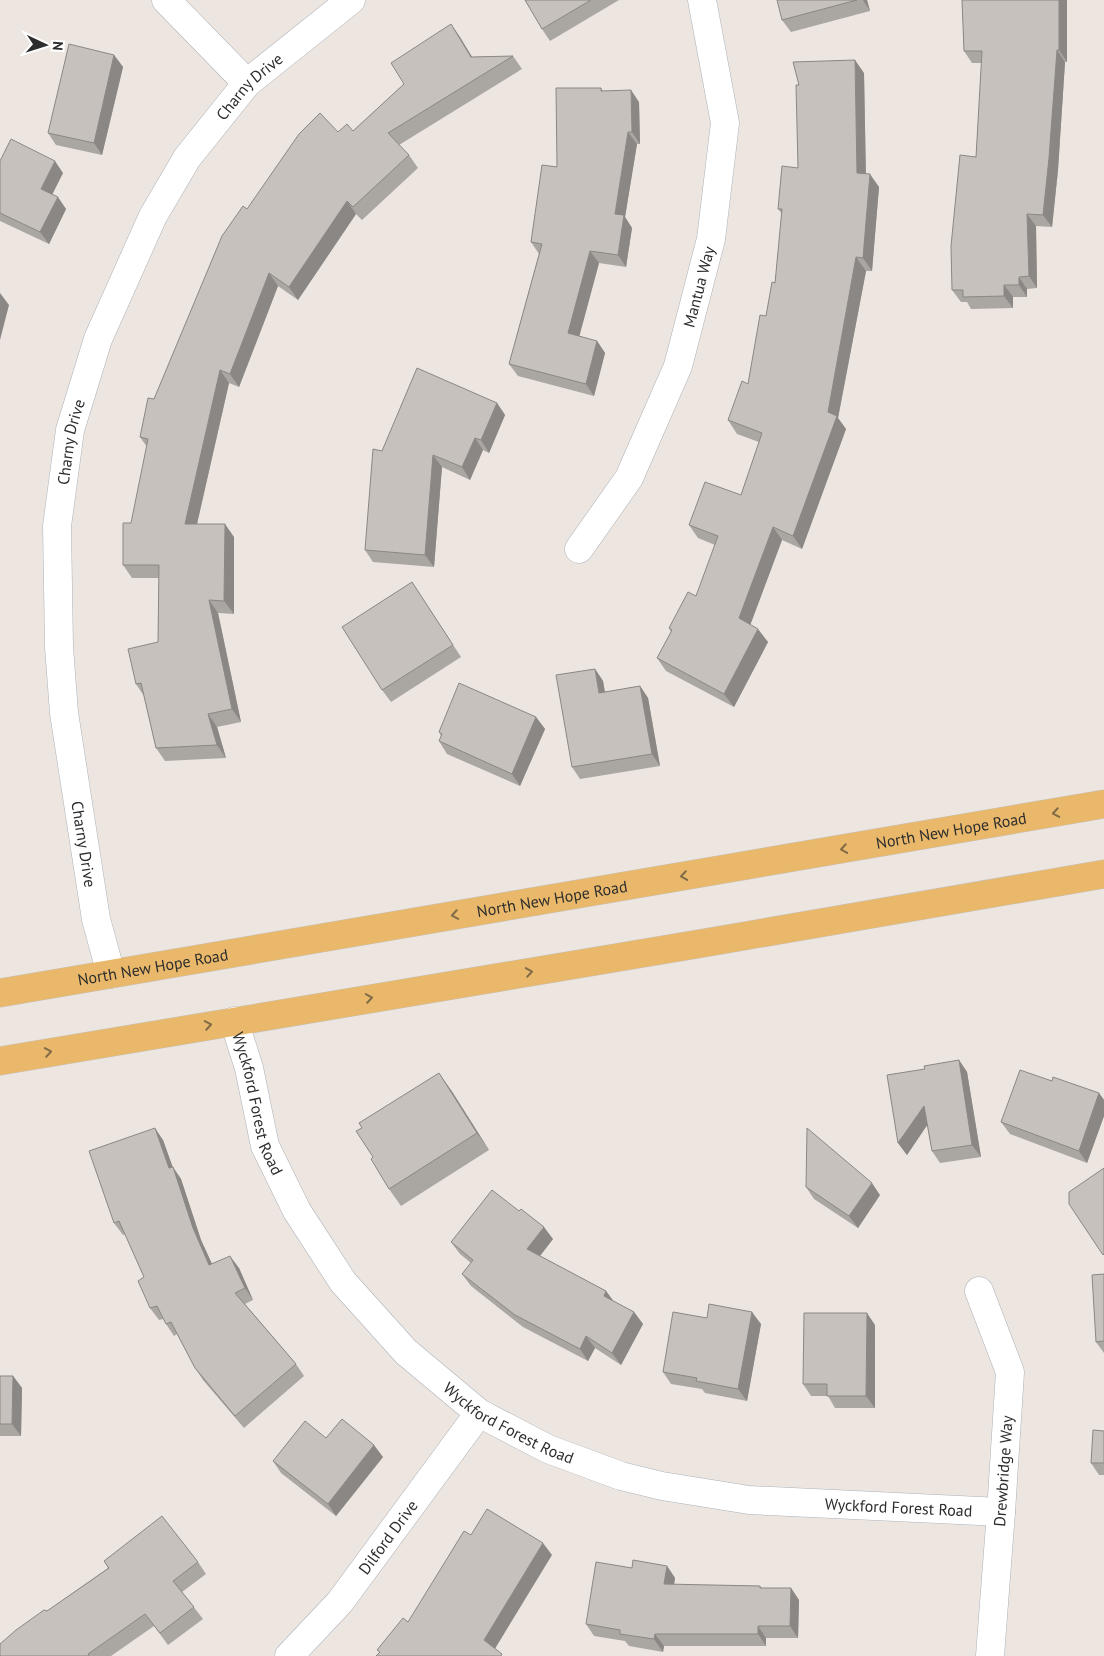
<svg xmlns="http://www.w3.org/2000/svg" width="1104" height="1656" font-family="'PT Sans',sans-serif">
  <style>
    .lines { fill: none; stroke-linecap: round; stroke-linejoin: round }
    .minor-casing { stroke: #adb1b8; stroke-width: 29 }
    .primary-casing { stroke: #c4c4c4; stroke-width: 29 }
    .minor { stroke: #fff; stroke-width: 28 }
    .primary { stroke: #e9b86a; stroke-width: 28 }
    .wall { fill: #aaa6a2 }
    .shaded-wall { fill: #8b8784 }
    .building { fill: #c6c1bc; stroke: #8b8784 }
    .oneway { stroke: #826c48 }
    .labels { text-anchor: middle; stroke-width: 4; stroke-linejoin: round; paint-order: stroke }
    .street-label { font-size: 16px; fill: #2d2d2d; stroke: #fff }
  </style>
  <rect width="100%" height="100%" fill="#ede6e0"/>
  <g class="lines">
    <g class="minor-casing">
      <g id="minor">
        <polyline points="166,0 247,83"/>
        <path id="s1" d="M579 549 629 478 678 366 711 239 725 123 702 0"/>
        <path id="s2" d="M111 974 96 919 64 713 59 647 57 526 70 430 98 339 153 216 187 158 247 83 351 0"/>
        <path id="s3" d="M234 1021 249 1068 265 1146 297 1211 343 1282 406 1352 479 1413 548 1449 621 1476 662 1486 749 1500 1001 1512"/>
        <polyline points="979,1291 1010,1372 1001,1512 990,1656"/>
        <path id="s4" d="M289 1656 340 1602 479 1413"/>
      </g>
    </g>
    <g class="primary-casing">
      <g id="primary">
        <path id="s5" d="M0 993 1104 804"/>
        <polyline points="0,1061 704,943 1104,874"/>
      </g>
    </g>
    <use href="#minor" class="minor"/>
    <use href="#primary" class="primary"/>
  </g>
  <g class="wall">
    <polygon points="525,0 619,0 550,41 542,29"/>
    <polygon points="777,0 867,0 870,11 791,32 782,20"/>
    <polygon points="962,0 1067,0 1067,62 1065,62 1058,170 1052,227 1036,226 1037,288 1027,289 1027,297 1013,297 1013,308 971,309 967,302 961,302 952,290 976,157 982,63 972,63 964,51"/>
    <polygon points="451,24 472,57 513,56 522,69 399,145 409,155 418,168 362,220 356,214 298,300 278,286 239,387 229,383 197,524 234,537 234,614 218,613 241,722 217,727 226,758 165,761 156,748 144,696 136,684 158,642 159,578 132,578 123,565 147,447 140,437 154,399 247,209 338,132 353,131 404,84"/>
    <polygon points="114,55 123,67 102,155 56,145 48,133"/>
    <polygon points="864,73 866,174 879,187 872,271 866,271 838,418 846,429 802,549 782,540 750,625 768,642 734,707 666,671 657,658 671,632 669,628 696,596 715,545 698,538 689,525 741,495 759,442 737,434 728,420 748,384 766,316 775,283 782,214 778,209 798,168"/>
    <polygon points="601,88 603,91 639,102 640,144 637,144 625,217 632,228 626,267 599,263 579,336 597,341 605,353 594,396 518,376 509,364 539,254 531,242 557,167"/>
    <polygon points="0,161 63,173 52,194 66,209 49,244 0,221"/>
    <polygon points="497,403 505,415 489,453 483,450 470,480 442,467 434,567 373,562 365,550 382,451"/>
    <polygon points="412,582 461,657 391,702 382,690"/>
    <polygon points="595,669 603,681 605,692 640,686 648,698 660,766 580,779 572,767"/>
    <polygon points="536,717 545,729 520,786 447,754 439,741 441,736 439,732"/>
    <polygon points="959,1060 967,1072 981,1157 940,1163 932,1151 927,1125 907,1155 898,1143 925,1069"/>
    <polygon points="1052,1081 1099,1093 1104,1100 1104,1116 1087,1163 1010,1134 1001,1122"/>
    <polygon points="451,1090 489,1150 401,1206 389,1189"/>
    <polygon points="163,1140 172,1167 181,1179 201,1240 212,1264 239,1268 253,1300 245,1304 296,1364 304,1376 244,1428 203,1380 195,1368 177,1334 174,1336 166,1324 163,1319 159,1320 150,1308 144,1277 125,1234 123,1235 114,1223"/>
    <polygon points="806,1187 880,1195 858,1228 814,1199"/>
    <polygon points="553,1239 540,1256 606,1291 613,1301 634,1312 643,1324 621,1365 595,1348 588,1361 523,1327 471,1286 462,1274 471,1263 460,1254 451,1242"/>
    <polygon points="1104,1274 1104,1353 1096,1342"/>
    <polygon points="707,1318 761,1324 747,1401 705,1393 702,1389 671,1384 663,1372"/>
    <polygon points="875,1325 875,1408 835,1408 828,1396 811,1396 803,1384"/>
    <polygon points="0,1376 13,1376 22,1388 21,1436 0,1436"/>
    <polygon points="1104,1431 1104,1475 1099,1475 1091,1463"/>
    <polygon points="326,1438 383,1457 336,1516 281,1473 273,1461"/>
    <polygon points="104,1561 198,1562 206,1574 182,1592 203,1619 168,1645 154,1626 111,1656 0,1656 47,1611 108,1568"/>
    <polygon points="667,1566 675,1578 674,1585 760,1586 762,1588 791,1588 799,1600 798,1638 766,1638 766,1646 664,1646 663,1652 629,1646 625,1641 594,1636 586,1624 632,1568"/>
  </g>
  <g class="shaded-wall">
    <polygon points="863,0 867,0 870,11"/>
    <polygon points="1059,0 1067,0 1067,62 1059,50"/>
    <polygon points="451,24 460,37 480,70 471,57"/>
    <polygon points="1057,50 1065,62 1058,170 1052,227 1043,215"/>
    <polygon points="114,55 123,67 102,155 94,143"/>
    <polygon points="855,60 864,73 866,186 857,173"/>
    <polygon points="631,90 639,102 640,144 632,132"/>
    <polygon points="628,132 637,144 625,217 632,228 626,267 618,255 615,214"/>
    <polygon points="55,161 63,173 49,201 41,189"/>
    <polygon points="870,174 879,187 872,271 863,258"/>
    <polygon points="58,197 66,209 49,244 40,232"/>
    <polygon points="347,201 356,214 298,300 289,287"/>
    <polygon points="1027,214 1036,226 1037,288 1029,276"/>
    <polygon points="590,251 599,263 577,345 568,333"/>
    <polygon points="856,257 866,271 838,418 846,429 802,549 793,536 828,412"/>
    <polygon points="269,273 278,286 239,387 230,374"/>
    <polygon points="1019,277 1027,289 1027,297 1019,285"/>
    <polygon points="1004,285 1013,297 1013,308 1004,296"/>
    <polygon points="0,293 9,305 0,340"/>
    <polygon points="597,341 605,353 594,396 586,384"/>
    <polygon points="220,370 229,383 194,537 185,524"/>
    <polygon points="497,403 505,415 489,453 481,440"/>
    <polygon points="475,438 483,450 470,480 462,467"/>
    <polygon points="433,455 442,467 434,567 425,555"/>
    <polygon points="225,524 234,537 234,614 224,601"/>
    <polygon points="773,527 782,540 748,631 739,618"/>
    <polygon points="209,600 218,613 241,722 232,709"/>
    <polygon points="758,629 768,642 734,707 724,694"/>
    <polygon points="595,669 603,681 607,705 599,693"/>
    <polygon points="640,686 648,698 660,766 652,754"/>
    <polygon points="208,714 217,727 226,758 217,745"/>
    <polygon points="536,717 545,729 520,786 512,774"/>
    <polygon points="959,1060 967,1072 981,1157 972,1145"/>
    <polygon points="439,1073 451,1090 489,1150 477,1133"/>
    <polygon points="1099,1093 1104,1100 1104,1116 1087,1163 1079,1151"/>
    <polygon points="924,1106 932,1118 907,1155 898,1143"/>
    <polygon points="155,1128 163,1140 176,1176 173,1167 181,1179 201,1240 218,1277 209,1265 193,1228 169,1168"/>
    <polygon points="872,1183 880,1195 858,1228 849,1216"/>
    <polygon points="544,1227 553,1239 536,1261 527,1249"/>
    <polygon points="230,1256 239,1268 253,1300 245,1288"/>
    <polygon points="606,1291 615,1303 604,1296"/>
    <polygon points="634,1312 643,1324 621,1365 612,1353"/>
    <polygon points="752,1312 761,1324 747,1401 738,1389"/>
    <polygon points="867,1313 875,1325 875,1408 866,1396"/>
    <polygon points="586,1336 595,1348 588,1361 580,1349"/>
    <polygon points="13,1376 22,1388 21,1436 12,1424"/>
    <polygon points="374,1445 383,1457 336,1516 328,1504"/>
    <polygon points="543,1543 552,1555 493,1652 484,1640"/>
    <polygon points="667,1566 675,1578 672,1596 664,1584"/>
    <polygon points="791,1588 799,1600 798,1638 790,1626"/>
    <polygon points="758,1626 766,1638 766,1646 758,1634"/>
    <polygon points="655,1634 664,1646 663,1652 654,1639"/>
  </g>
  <g class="building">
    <polygon points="525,0 591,0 542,29"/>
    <polygon points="777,0 857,0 782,20"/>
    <polygon points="962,0 1059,0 1059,50 1057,50 1049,158 1043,215 1027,214 1029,276 1019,277 1019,285 1004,285 1004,296 963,297 963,290 952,290 951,246 960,155 976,157 982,51 964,51"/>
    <polygon points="451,24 471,57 513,56 388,133 409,155 353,207 347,201 289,287 269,273 230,374 220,370 185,524 225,524 224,601 209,600 232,709 208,714 217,745 156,748 141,683 136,684 128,649 158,642 159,565 123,565 123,523 131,523 148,439 140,437 148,398 154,399 222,236 243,206 247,209 299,134 320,113 338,132 347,124 353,131 404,84 391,63"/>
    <polygon points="69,44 114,55 94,143 48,133"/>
    <polygon points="855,60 857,173 870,174 863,258 856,257 828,412 837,416 793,536 773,527 739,618 758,629 724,694 657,658 672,630 669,628 688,592 696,596 718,536 689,525 705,482 741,495 762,433 728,420 742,381 748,384 760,315 766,316 772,282 775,283 782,209 778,209 782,166 798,168 796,85 799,85 793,62"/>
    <polygon points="556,88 601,88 601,91 631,90 632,132 628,132 615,214 624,215 618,255 590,251 568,333 597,341 586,384 509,364 542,244 531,242 542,165 557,167"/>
    <polygon points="11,139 55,161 41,189 58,197 40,232 0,213 0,161"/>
    <polygon points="417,368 497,403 481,440 475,438 462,467 433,455 425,555 365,550 373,449 382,451"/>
    <polygon points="412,582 453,645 382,690 342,627"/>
    <polygon points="595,669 599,693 640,686 652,754 572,767 556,675"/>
    <polygon points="459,683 536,717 512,774 439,741 442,734 439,732"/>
    <polygon points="959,1060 972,1145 932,1151 924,1106 898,1143 887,1075 925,1069 924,1066"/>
    <polygon points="1020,1070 1052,1081 1053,1077 1099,1093 1079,1151 1001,1122"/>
    <polygon points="439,1073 477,1133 389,1189 371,1159 373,1157 356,1131 362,1128 359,1123"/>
    <polygon points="155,1128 169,1168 173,1167 193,1228 209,1265 230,1256 245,1288 235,1293 296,1364 235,1416 195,1368 171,1322 166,1324 157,1306 150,1308 138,1281 144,1277 119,1221 114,1223 89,1151"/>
    <polygon points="807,1128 872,1183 849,1216 806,1187"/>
    <polygon points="1104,1168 1104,1254 1103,1255 1069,1204 1069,1192"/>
    <polygon points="492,1190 519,1211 521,1209 544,1227 527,1249 606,1291 604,1296 634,1312 612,1353 586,1336 580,1349 515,1315 462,1274 473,1260 451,1242"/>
    <polygon points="1104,1274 1104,1341 1096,1342 1092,1275"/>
    <polygon points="709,1304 752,1312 738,1389 696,1381 697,1378 663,1372 673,1312 707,1318"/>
    <polygon points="804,1313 867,1313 866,1396 827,1396 827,1384 803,1384"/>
    <polygon points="0,1376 13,1376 12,1424 0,1424"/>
    <polygon points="342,1419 374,1445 328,1504 273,1461 305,1421 326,1438"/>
    <polygon points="1093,1430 1104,1431 1104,1463 1091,1463"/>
    <polygon points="487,1509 543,1543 484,1640 502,1654 501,1656 376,1656 380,1652 377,1650 403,1618 408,1622 464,1531 471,1535"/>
    <polygon points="162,1516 198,1562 173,1581 194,1607 160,1633 145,1614 88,1654 89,1656 0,1656 0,1644 16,1630 44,1610 47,1611 109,1568 104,1561"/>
    <polygon points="633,1560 667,1566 664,1584 760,1586 760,1588 791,1588 790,1626 758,1626 758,1634 655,1634 654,1639 620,1634 620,1630 586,1624 596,1562 632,1568"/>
  </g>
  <defs><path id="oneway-chevron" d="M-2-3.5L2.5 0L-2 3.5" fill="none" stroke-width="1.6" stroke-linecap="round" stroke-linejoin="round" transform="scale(1.25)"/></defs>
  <g class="oneway">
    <use href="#oneway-chevron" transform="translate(1056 813) rotate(170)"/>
    <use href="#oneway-chevron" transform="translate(844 849) rotate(171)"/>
    <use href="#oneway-chevron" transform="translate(684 876) rotate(171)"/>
    <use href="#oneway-chevron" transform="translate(455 915) rotate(170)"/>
    <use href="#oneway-chevron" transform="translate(529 972) rotate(-9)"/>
    <use href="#oneway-chevron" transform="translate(369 998) rotate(-9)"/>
    <use href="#oneway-chevron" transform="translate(208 1025) rotate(-10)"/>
    <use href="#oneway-chevron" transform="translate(48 1052) rotate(-10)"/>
  </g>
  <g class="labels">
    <g class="street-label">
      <text dy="6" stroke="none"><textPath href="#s2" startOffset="942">Charny Drive</textPath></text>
      <text dy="6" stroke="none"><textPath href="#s1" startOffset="291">Mantua Way</textPath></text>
      <text dy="6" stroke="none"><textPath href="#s2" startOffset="538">Charny Drive</textPath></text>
      <text dy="6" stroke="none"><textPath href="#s5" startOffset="965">North New Hope Road</textPath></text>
      <text transform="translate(84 844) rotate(81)" y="6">Charny Drive</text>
      <text dy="6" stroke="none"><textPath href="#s5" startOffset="560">North New Hope Road</textPath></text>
      <text dy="6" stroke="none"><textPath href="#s5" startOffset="155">North New Hope Road</textPath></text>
      <text dy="6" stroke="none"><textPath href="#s3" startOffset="86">Wyckford Forest Road</textPath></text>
      <text dy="6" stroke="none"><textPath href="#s3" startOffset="506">Wyckford Forest Road</textPath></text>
      <text transform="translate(1003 1471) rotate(-86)" y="6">Drewbridge Way</text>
      <text dy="6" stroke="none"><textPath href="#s3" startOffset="911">Wyckford Forest Road</textPath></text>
      <text dy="6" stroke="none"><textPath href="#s4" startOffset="155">Dilford Drive</textPath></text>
    </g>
  </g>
  <g transform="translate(45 45) rotate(94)" stroke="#ffffff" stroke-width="4" paint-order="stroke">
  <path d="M0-4L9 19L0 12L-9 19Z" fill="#2d2d2d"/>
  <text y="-8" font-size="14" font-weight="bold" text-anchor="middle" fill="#2d2d2d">N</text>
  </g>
</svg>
